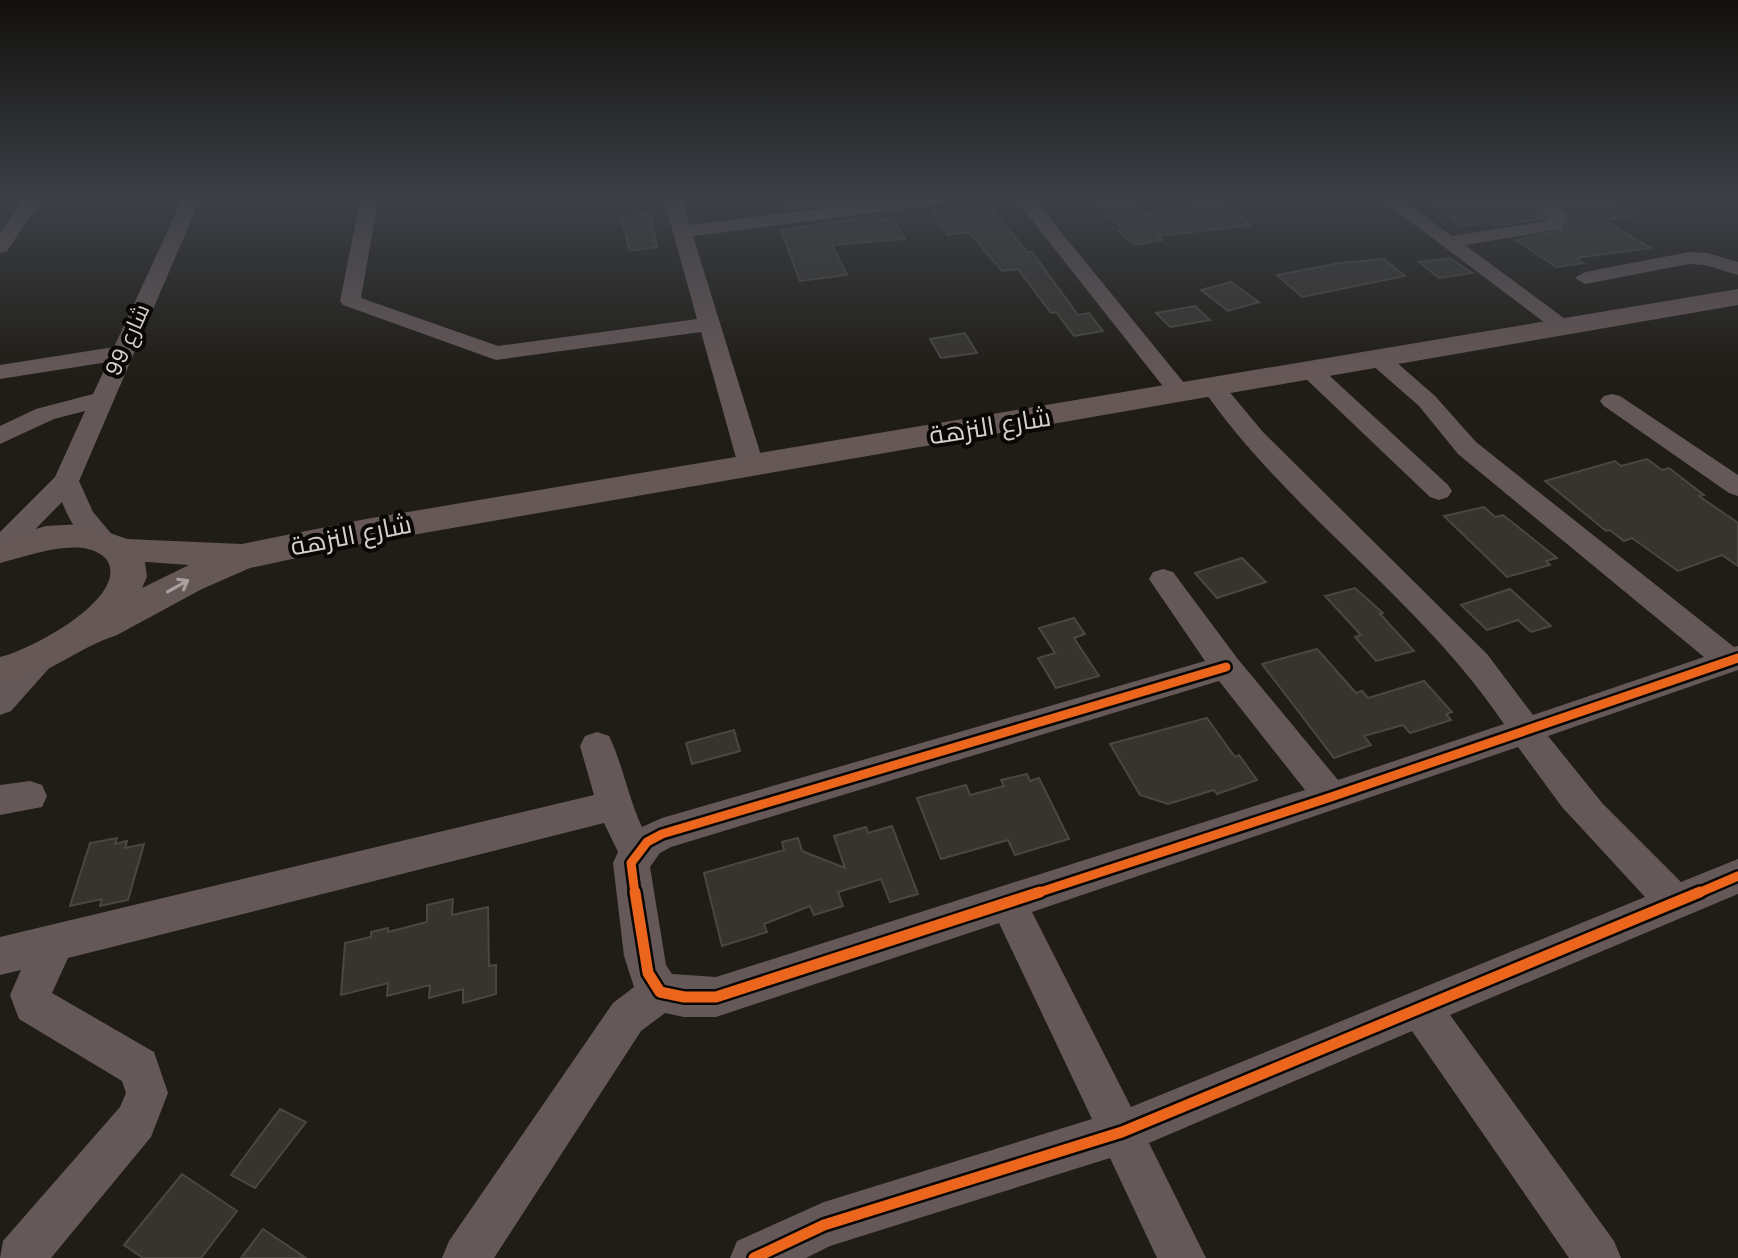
<svg xmlns="http://www.w3.org/2000/svg" width="1738" height="1258" font-family="Poppins,Cairo,sans-serif">
  <style>
    .building { fill: #37342f; stroke: #494741; stroke-width: 2 }
    .lines { fill: none; stroke-linecap: round; stroke-linejoin: round }
    .minor { fill: #655859; fill-rule: evenodd }
    .major { fill: #675858; fill-rule: evenodd }
    .cycleway-far1-casing { stroke: #0a0805; stroke-width: 14 }
    .cycleway-casing { stroke: #0a0805; stroke-width: 16 }
    .cycleway-far1 { stroke: #eb651d; stroke-width: 9 }
    .cycleway { stroke: #eb651d; stroke-width: 11 }
    .oneway { stroke: #a9a19d }
    .labels { text-anchor: middle; stroke-width: 8; stroke-linejoin: round; paint-order: stroke }
    .far-street-label { font-size: 22px; fill: #d5d2cb; stroke: #0a0805 }
    .street-label { font-size: 26px; fill: #d5d2cb; stroke: #0a0805 }
  </style>
  <rect width="100%" height="100%" fill="#201d16"/>
  <g class="building">
    <polygon points="784,200 867,200 788,210"/>
    <polygon points="1095,200 1130,200 1144,214 1194,209 1184,200 1221,200 1251,225 1158,236 1162,240 1134,245 1119,231 1124,231"/>
    <polygon points="1428,200 1523,200 1545,218 1496,226 1490,222 1460,226"/>
    <polygon points="1551,200 1612,200 1637,215 1604,220 1650,248 1576,258 1583,263 1556,267 1516,240 1565,230 1569,213"/>
    <polygon points="980,206 990,207 1027,252 1032,252 1078,315 1089,313 1103,331 1074,336 1056,312 1051,313 1018,269 1002,271 969,232 948,235 932,212"/>
    <polygon points="650,214 657,247 630,251 621,217"/>
    <polygon points="880,215 880,220 892,218 905,239 832,245 847,275 800,281 781,230"/>
    <polygon points="1450,258 1472,273 1439,278 1419,262"/>
    <polygon points="1384,259 1405,276 1302,297 1277,275 1340,263"/>
    <polygon points="1231,282 1259,302 1228,311 1201,290"/>
    <polygon points="1195,306 1210,320 1170,327 1156,313"/>
    <polygon points="965,333 977,353 941,358 930,339"/>
    <polygon points="1647,459 1662,470 1669,468 1704,495 1699,496 1738,523 1738,566 1722,555 1678,571 1632,538 1624,541 1610,530 1606,531 1545,481 1615,461 1621,466"/>
    <polygon points="1484,507 1495,517 1503,515 1557,558 1546,561 1550,565 1507,577 1444,516"/>
    <polygon points="1242,558 1266,582 1217,598 1195,573"/>
    <polygon points="1355,588 1383,613 1380,614 1414,651 1376,661 1355,637 1361,635 1325,596"/>
    <polygon points="1510,589 1551,626 1531,632 1518,620 1487,630 1461,605"/>
    <polygon points="1074,618 1085,634 1074,638 1099,676 1056,688 1038,658 1055,653 1039,628"/>
    <polygon points="1317,649 1356,693 1362,691 1368,698 1424,681 1452,712 1446,714 1451,720 1410,733 1403,725 1364,736 1371,745 1334,758 1262,664"/>
    <polygon points="1207,718 1235,757 1239,755 1257,780 1217,794 1214,790 1168,804 1140,795 1110,744"/>
    <polygon points="734,730 740,751 692,764 686,743"/>
    <polygon points="1027,774 1030,781 1039,778 1069,839 1015,855 1008,840 941,859 917,798 966,785 970,795 1004,786 1001,780"/>
    <polygon points="892,826 918,894 890,902 881,879 838,892 843,906 814,915 810,906 764,924 767,932 722,946 704,873 784,850 782,842 798,838 802,851 845,868 834,836 866,827 868,833"/>
    <polygon points="117,838 115,844 127,841 125,848 144,844 128,900 100,906 102,899 70,906 90,843"/>
    <polygon points="453,899 452,915 488,907 489,966 496,965 496,994 463,1003 463,989 429,998 430,985 387,996 388,983 341,995 345,943 371,937 371,932 388,928 388,932 427,922 427,905"/>
    <polygon points="280,1109 306,1122 255,1188 231,1175"/>
    <polygon points="182,1174 237,1211 201,1258 143,1258 124,1245"/>
    <polygon points="263,1229 306,1258 241,1258"/>
  </g>
  <g class="lines">
    <g class="minor">
      <polygon points="23,200 41,200 7,251 0,253 0,233"/>
      <path d="M182 200H200L79 481 93 512 114 537 110 544C85 551 70 522 62 502L10 555 0 558V532L55 477 85 411 54 419 0 444V426L36 409 93 394 108 362 0 379V365L114 347Z"/>
      <polygon points="360,200 378,200 361,298 498,346 697,319 664,200 682,200 690,225 891,200 944,200 935,205 693,236 764,465 760,471 742,471 738,465 701,332 496,360 343,305 340,301"/>
      <polygon points="1016,200 1035,200 1189,389 1193,394 1189,399 1173,399"/>
      <path d="M1382 200H1403L1452 236 1547 221 1548 217 1526 200C1543 200 1555 201 1567 215L1562 229 1465 245 1576 327 1565 334 1557 332Z"/>
      <polygon points="1689,252 1707,253 1738,262 1738,275 1705,265 1689,264 1585,284 1575,278 1585,272"/>
      <path d="M1379 352 1387 354 1435 396 1476 442 1734 647 1738 646V670L1548 736 1603 804 1681 882 1738 859V894L1450 1015 1614 1241 1621 1258H1569L1412 1031 1149 1143 1206 1258H1157L1110 1158 830 1246 806 1258H730L737 1241 824 1202 1092 1119 999 923 716 1017H684L665 1013 641 1031 494 1258H442L449 1241 613 1003 634 987 624 956 613 863 618 852 604 823 68 958 52 993 154 1052 168 1093 151 1137 51 1258H0L3 1241 120 1107 126 1093 122 1081 19 1019 10 995 21 970 0 975V937L594 795 580 746 585 736 597 732 609 736C623 765 628 797 642 827L662 818 1205 661 1149 579 1153 572 1163 569 1173 572 1237 658 1338 780 1504 724C1420 599 1288 512 1202 388L1206 383H1222L1263 432 1487 654 1533 715 1704 657 1458 454 1419 406 1371 364 1368 359 1371 354ZM1219 681 1305 790 716 977 672 974 666 965 650 867 660 853 671 847ZM1518 747 1562 807 1645 897 1131 1107 1032 912Z"/>
      <polygon points="1311,364 1319,366 1448,485 1452,491 1448,497 1439,500 1430,497 1303,376 1300,371 1303,366"/>
      <polygon points="1612,394 1620,396 1738,475 1738,496 1729,493 1604,406 1600,401 1604,396"/>
      <polygon points="40,646 51,650 55,658 51,666 11,711 0,715 0,681 29,650"/>
      <polygon points="30,781 42,785 47,796 42,807 0,815 0,785"/>
    </g>
    <path class="major" d="M1738 289V305L366 543 250 568 202 589 117 635C77 648 44 678 0 687V657C29 651 123 601 109 564 106 555 94 550 84 548 56 545 27 556 0 563V539L46 526 84 524 127 539 242 544 366 519ZM145 562H147L189 565 142 588 147 577Z"/>
    <g class="cycleway-far1-casing">
      <g id="cycleway-far1">
        <polyline points="635,894 631,863 647,842 662,834 1226,667"/>
        <polyline points="1034,894 1331,797 1738,658"/>
        <polyline points="1696,894 1738,876"/>
      </g>
    </g>
    <g class="cycleway-casing">
      <g id="cycleway">
        <polyline points="635,892 648,973 660,992 684,997 716,997 1040,892"/>
        <polyline points="754,1258 824,1225 1122,1132 1700,892"/>
      </g>
    </g>
    <use href="#cycleway-far1" class="cycleway-far1"/>
    <use href="#cycleway" class="cycleway"/>
  </g>
  <defs><path id="oneway-shaft" d="M-6 0H5M1.5-3L5.5 0L1.5 3" fill="none" stroke-width="1.6" stroke-linecap="round" stroke-linejoin="round" transform="scale(2)"/></defs>
  <use class="oneway" href="#oneway-shaft" transform="translate(178 586) rotate(-29)"/>
  <linearGradient id="sky" x2="0" y2="1"><stop stop-color="#12100c"/><stop offset="0.53" stop-color="#3c4047"/><stop offset="1" stop-color="#3c4047" stop-opacity="0"/></linearGradient>
  <rect width="1738" height="376" fill="url(#sky)"/>
  <g class="labels">
    <g class="far-street-label">
      <text transform="translate(127 340) rotate(-66)" y="8">شارع 99</text>
    </g>
    <g class="street-label">
      <text transform="translate(990 426) rotate(-9)" y="9">شارع النزهة</text>
      <text transform="translate(351 535) rotate(-11)" y="9">شارع النزهة</text>
    </g>
  </g>
</svg>
